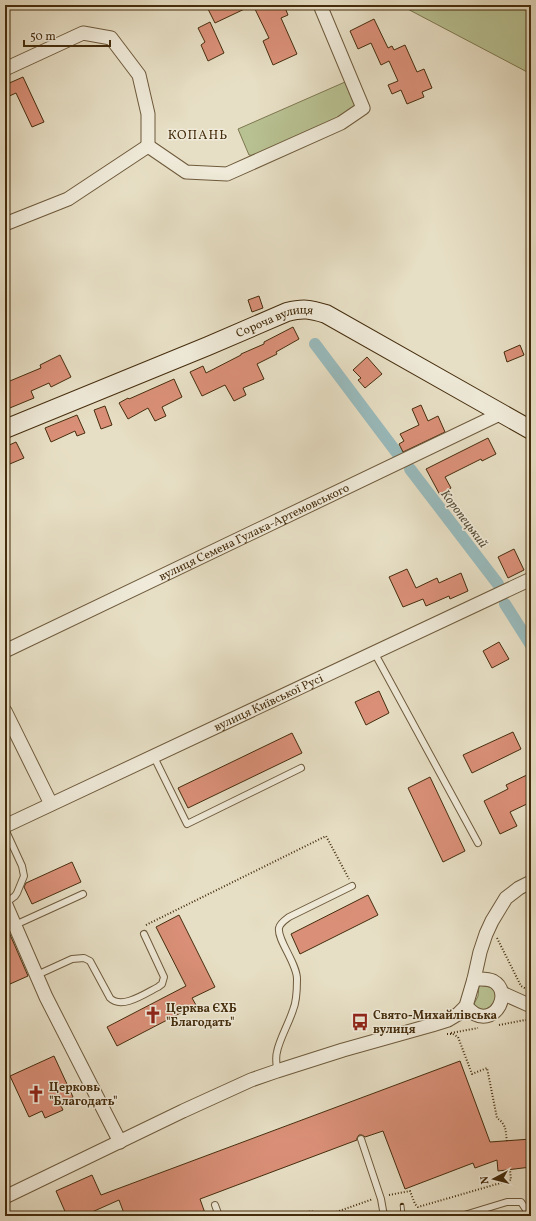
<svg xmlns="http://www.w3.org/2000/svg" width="536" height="1221" font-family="Vollkorn,serif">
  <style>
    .green { fill: #b8c192; stroke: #7e7750 }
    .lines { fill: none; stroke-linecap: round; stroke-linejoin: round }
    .canal { stroke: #99bbbd; stroke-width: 12 }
    .building { fill: #da9078; stroke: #452d0d }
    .lane-casing { stroke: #6e5a3b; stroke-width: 8 }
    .street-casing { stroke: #6e5a3b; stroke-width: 15 }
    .secondary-casing { stroke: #452d0d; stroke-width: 20 }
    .path { stroke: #452d0d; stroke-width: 2; stroke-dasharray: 1 2; stroke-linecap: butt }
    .lane { stroke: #efead9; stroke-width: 6 }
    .street { stroke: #efead9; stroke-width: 13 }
    .secondary { stroke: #efead9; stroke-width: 18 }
    .rail-casing { stroke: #452d0d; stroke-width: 4.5 }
    .rail { stroke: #efead9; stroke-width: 3; stroke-dasharray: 9; stroke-linecap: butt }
    .labels { text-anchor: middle; stroke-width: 3; stroke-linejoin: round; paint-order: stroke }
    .street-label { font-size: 12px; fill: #452d0d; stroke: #efead9 }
    .poi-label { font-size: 12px; font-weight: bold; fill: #452d0d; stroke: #efead9; text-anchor: start }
    .neighbourhood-label { font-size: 13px; letter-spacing: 1px; fill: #452d0d; stroke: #efead9 }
    .water-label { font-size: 13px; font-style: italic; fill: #5a5039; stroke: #efead9 }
  </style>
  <rect width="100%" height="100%" fill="#e7dfc5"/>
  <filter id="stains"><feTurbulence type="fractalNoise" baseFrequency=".005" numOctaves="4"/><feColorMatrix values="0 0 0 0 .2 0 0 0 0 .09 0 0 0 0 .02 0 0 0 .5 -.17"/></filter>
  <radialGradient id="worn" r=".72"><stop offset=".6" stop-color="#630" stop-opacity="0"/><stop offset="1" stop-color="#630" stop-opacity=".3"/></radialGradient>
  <g class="green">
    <polygon points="400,5 531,5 531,74"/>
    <polygon points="345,82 355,105 336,119 256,156 249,155 238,129"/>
    <polygon points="479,985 490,987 496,993 495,1005 484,1012 473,1006 478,996"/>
  </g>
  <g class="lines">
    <g class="canal">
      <polyline points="315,344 397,453"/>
      <polyline points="410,469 498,584"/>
      <polyline points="505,604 531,645"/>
    </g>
  </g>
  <g class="building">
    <polygon points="206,5 284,5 288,15 281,18 297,54 273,65 263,41 269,38 253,5 215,23"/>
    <polygon points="374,19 388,48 392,46 394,50 405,45 417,72 424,69 432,88 422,92 424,97 407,104 401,90 392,94 388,85 398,81 389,61 381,65 371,43 358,49 350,31"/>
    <polygon points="210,22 224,53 208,61 201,45 205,42 198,28"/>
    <polygon points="23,77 44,122 32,127 16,93 5,98 5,85"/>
    <polygon points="259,296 263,308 252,312 248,300"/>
    <polygon points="293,327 299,339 276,352 277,354 257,364 264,379 243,388 246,395 234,401 225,385 202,396 190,372 203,366 206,373 241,355 241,354 264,344 264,342"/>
    <polygon points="520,345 524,355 507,362 504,352"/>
    <polygon points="60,355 71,377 51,387 49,383 31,391 34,398 5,410 5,383 41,368 40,365"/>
    <polygon points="367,357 382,374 365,388 358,380 361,378 353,370"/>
    <polygon points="174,379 182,397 162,407 166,416 155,421 148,408 128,419 119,403 128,398 129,399"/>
    <polygon points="421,405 428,421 438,416 445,432 403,452 399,444 404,441 400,434 419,425 412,409"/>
    <polygon points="105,406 112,425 101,429 94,410"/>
    <polygon points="77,415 85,433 77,436 75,431 51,442 45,428"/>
    <polygon points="488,438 496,454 482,461 481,459 445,477 451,488 440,495 426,469"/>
    <polygon points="16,442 24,458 5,466 5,447"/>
    <polygon points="514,549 524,570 508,578 498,557"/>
    <polygon points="407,569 416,588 437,578 439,583 461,573 468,591 450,599 449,596 426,606 423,599 403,607 389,577"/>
    <polygon points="499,642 509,659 492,668 483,651"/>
    <polygon points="379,691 389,713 366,725 355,702"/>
    <polygon points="513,732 521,749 472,773 463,755"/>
    <polygon points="292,733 302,753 188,808 178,788"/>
    <polygon points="531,773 531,802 510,812 517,826 500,834 484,801 508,789 506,785"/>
    <polygon points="430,777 465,851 443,862 408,788"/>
    <polygon points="72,862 81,882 32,904 24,887 26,883"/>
    <polygon points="368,895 378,915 300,954 291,934"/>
    <polygon points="179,915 215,987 192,998 196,1005 117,1046 107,1027 186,986 156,927"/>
    <polygon points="5,923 28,976 10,984 5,973"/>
    <polygon points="54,1056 73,1097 60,1104 63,1110 45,1118 42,1111 29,1117 10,1076"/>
    <polygon points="460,1061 490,1142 531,1139 531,1167 498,1171 497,1160 475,1168 473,1163 405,1189 383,1131 365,1137 362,1135 359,1135 357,1138 357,1140 200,1199 206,1216 125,1216 119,1200 83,1216 67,1216 56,1191 92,1175 101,1195"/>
  </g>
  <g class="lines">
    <g class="lane-casing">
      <g id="lane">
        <polyline points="374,652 478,843"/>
        <polyline points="153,755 187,824 301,768"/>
        <polyline points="5,829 22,866 24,876 17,893 15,896 7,902 6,905"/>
        <polyline points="15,925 83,894"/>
        <path d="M37 975 72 959 84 958 90 961 110 998C122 1010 146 993 158 987L162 984 164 977 144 934"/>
        <path d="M277 1071C277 1065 275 1058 277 1052 279 1040 289 1023 293 1010 297 1001 297 989 297 979 297 963 277 940 279 928 280 923 285 920 289 917L352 886"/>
        <polyline points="361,1139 381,1199 384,1216"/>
        <polyline points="215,1205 219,1216"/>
        <polyline points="461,1216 507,1202 521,1202 527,1211 527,1216"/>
      </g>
    </g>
    <g class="street-casing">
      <g id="street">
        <polyline points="5,69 83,33 111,38 139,75 148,114 148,146"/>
        <polyline points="5,224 68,199 148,146 186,172 227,174 341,123 363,108 320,5"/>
        <path id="s1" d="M5 651 502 413"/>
        <polyline points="5,711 51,804"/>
        <path id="s2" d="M5 826 531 579"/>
        <polyline points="6,905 46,997 120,1142"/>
        <polyline points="502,993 531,1006"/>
        <path d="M466 1006C469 1009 472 1012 475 1014 496 1025 513 992 493 981 487 978 480 979 474 979"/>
        <polyline points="5,1197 183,1111 251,1080 277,1071 343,1050 432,1025 448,1020 458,1014 466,1006 474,979 480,952 486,934 492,921 506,898 519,888 531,882"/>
      </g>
    </g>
    <g class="secondary-casing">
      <g id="secondary">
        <path id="s3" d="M5 429 208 346 287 312C303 308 310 309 326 314L531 430"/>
      </g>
    </g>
    <g class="path">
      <polyline points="146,925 326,836 349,879"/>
      <polyline points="497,938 521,986 528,990"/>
      <polyline points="499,1025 525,1020 531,1021"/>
      <polyline points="451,1033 478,1028"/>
      <path d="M447 1034H453L458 1037 472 1074 487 1068 497 1118C507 1125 505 1130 507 1141"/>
      <polyline points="389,1195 410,1191 415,1204 418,1207 511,1180 510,1170"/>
      <path d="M301 1216C307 1210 314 1210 319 1216"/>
      <polyline points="325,1216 373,1199"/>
    </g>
    <use href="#lane" class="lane"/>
    <use href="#street" class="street"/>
    <use href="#secondary" class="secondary"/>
    <g class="rail-casing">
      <polyline id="rail" points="402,1205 403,1216"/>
    </g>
    <use href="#rail" class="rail"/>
  </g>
  <defs>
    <g id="church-bare" transform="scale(1.38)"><path d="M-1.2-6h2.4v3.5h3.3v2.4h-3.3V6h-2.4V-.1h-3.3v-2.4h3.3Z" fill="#8f2418" stroke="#efead9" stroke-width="2.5" paint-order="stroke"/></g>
    <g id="bus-bare" transform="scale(1.38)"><path d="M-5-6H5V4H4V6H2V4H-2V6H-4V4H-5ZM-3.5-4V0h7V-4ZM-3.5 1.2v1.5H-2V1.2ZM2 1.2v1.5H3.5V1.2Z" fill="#8f2418" stroke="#efead9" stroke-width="2.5" paint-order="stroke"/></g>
  </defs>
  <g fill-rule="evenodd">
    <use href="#church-bare" x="153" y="1015"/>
    <use href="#bus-bare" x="360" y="1022"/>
    <use href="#church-bare" x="36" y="1094"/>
  </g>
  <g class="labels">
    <g class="street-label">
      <text dy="4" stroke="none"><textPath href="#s3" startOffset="291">Сороча вулиця</textPath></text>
      <text dy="4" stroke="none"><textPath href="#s1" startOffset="276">вулиця Семена Гулака-Артемовського</textPath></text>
      <text dy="4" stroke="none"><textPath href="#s2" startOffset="291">вулиця Київської Русі</textPath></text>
    </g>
    <g class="poi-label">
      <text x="166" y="1012">Церква ЄХБ<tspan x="166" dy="14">"Благодать"</tspan></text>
      <text x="373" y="1019">Свято-Михайлівська<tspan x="373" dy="14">вулиця</tspan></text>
      <text x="49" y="1091">Церковь<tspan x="49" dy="14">"Благодать"</tspan></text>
    </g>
    <g class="neighbourhood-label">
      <text x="198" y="139">КОПАНЬ</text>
    </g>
    <g class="water-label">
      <text transform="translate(465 518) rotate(53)" y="5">Коропецький</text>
    </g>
  </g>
  <rect width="536" height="1221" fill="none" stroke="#e7dfc5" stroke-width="20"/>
  <rect x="6" y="6" width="524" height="1209" fill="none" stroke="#452d0d" stroke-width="2"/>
  <rect x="10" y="10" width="516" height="1201" fill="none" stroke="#452d0d"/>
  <g transform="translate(494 1179) rotate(263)" stroke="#efead9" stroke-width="3" paint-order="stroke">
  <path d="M0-3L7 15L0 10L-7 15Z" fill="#452d0d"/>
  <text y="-6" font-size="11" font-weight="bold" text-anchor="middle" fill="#452d0d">N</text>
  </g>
  <path d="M24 40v6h86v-6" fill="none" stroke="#452d0d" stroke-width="2"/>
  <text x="30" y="40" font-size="12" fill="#452d0d" stroke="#efead9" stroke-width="3" paint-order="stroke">50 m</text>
  <rect width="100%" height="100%" filter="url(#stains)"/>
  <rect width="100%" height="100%" fill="url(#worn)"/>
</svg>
